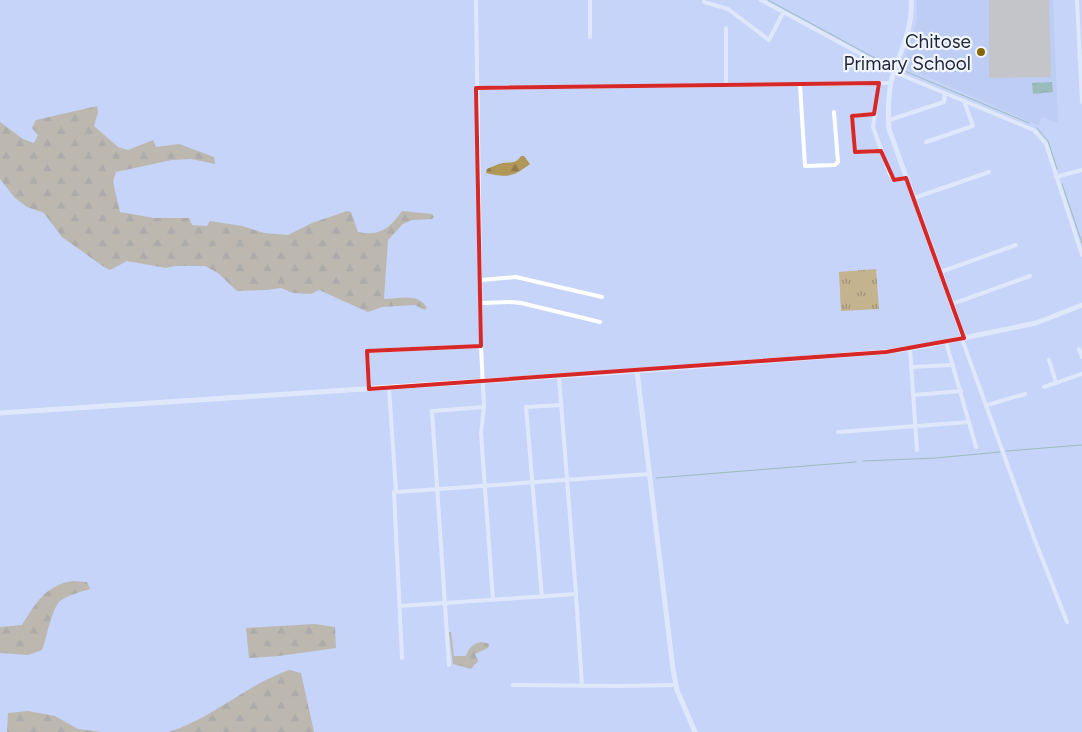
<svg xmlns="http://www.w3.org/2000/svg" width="1082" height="732" font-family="Figtree,sans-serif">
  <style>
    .built { fill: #b6c5ee }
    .grass { fill: url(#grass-tufts) }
    .forest { fill: url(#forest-firs) }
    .park { fill: #c3b38e }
    .water { fill: url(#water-waves) }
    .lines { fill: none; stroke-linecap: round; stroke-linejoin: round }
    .stream { stroke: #699f71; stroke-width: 1 }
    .minor { stroke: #fff; stroke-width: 4 }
    .tertiary { stroke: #fff; stroke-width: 5 }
    .marked { fill: none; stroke: #d62828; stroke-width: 4; stroke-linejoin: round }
    .poi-dot { fill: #846600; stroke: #f1f5fe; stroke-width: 2 }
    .labels { text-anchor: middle; stroke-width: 4.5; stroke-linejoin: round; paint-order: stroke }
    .poi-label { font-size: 19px; fill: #1e2536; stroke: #f1f5fe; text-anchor: end }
  </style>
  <defs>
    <pattern id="grass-tufts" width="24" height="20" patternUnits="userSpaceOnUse" patternTransform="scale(1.25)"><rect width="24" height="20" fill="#c3b38e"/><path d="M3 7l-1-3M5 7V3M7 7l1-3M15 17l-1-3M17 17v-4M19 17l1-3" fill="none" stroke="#9e9175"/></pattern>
    <pattern id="forest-firs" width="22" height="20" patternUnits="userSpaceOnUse" patternTransform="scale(1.25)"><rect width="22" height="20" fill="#b19758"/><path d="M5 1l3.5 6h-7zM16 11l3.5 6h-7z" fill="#8f7b4a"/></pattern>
    <pattern id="water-waves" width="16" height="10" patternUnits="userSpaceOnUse" patternTransform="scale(1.25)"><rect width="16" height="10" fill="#699f71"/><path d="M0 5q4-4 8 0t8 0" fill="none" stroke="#56815e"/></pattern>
  </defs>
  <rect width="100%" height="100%" fill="#c5d4f8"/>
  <polygon class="built" points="917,0 1053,0 1058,123 1042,117 1038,125 902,66 917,21"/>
  <polygon class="grass" points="876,269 879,309 841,311 839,272"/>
  <g class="forest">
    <path d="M97 106 98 112 94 126 118 147 128 150 153 140 156 147 179 144 214 157 215 164 191 159 172 160 116 172 113 182 120 212 154 218H189L192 225 207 226 210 221 242 226 264 233 288 235 312 223 347 211 351 212 358 232C379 237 390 228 402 211L432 214 434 217 432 219 412 220 403 224 388 240 384 299C399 299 418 292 427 308L425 310 415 305 382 307 368 312 319 290 311 294 293 293 281 288 266 290 237 291 218 273 205 266H175L166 268 127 261 110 270 104 267 62 237 44 213 27 207 15 198 0 179V122L23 139 34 143 38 135 32 128 36 120Z"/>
    <path d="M521 156H524L530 164C513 177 507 178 486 173L487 169C492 167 497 164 503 163 511 162 516 164 521 156Z"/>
    <path d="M72 581 87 582 90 589C83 591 66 596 60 601 51 610 47 638 42 650L28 655 0 653V627L22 625C36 603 45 586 72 581Z"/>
    <polygon points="315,624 335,627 336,648 279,656 249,658 246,628"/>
    <path d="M449 632H451L454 656H466C470 645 478 639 489 644L488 648 475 654 478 661 471 669 453 664Z"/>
    <path d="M289 670 301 673 314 732H169C213 718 246 685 289 670Z"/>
    <polygon points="28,711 55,716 78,729 102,732 7,732 8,713"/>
  </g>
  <polygon class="park" points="989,0 1049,0 1051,77 989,78"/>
  <polygon class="water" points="1052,82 1053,92 1033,94 1032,83"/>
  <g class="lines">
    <g class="stream">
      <polyline points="768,0 871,56 891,66"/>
      <polyline points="900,69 1029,123"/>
      <polyline points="1037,128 1048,141 1057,169"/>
      <polyline points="1062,184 1082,243"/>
      <polyline points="1006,451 1082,445"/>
      <polyline points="863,461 936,458 1000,452"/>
      <polyline points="656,478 856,462"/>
    </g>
    <g class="minor">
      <polyline points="704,0 704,2 728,9 769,40 783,13"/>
      <polyline points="761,0 894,72 1034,130 1046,144 1082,255"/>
      <polyline points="1077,0 1082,102"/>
      <polyline points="726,28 726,85"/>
      <polyline points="590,37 590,0"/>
      <polyline points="879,83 873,127 890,174 894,180 906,178"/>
      <polyline points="800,85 805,166 835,165 838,162 834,112"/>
      <polyline points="476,88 891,83"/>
      <polyline points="874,114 852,116 855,152 881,151"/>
      <polyline points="889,120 944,102 945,94"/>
      <polyline points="926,142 973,126 964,101"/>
      <polyline points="1056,177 1082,170"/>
      <polyline points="914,198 989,172"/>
      <polyline points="940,272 1016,245"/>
      <polyline points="481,280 516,277 602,297"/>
      <polyline points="481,303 512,302 521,303 600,322"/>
      <polyline points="952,304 1030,276"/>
      <polyline points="962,339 1034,538 1067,622"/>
      <polyline points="946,342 976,447"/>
      <polyline points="910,349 917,450"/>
      <polyline points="1079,349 1082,357"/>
      <polyline points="1049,360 1056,383"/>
      <polyline points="911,367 953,365"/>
      <polyline points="1044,387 1082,374"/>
      <polyline points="389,388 396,492 394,492 402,658"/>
      <polyline points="369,389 367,351 481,346"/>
      <polyline points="913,395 961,391"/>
      <polyline points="987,405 1025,394"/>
      <polyline points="484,407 481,433 493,600"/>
      <polyline points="838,432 969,422"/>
      <polyline points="396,492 649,474"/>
      <polyline points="576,594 582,686"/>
      <polyline points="542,597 526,407 561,405"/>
      <polyline points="400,606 576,594 559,377"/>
      <polyline points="449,665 432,411 484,407 481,346 476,0"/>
      <polyline points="513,685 620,686 676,685"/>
    </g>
    <g class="tertiary">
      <path d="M911 0C914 28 898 55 891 82 888 97 888 113 889 129L964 338"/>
      <polyline points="1080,59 1082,58"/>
      <polyline points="637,371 673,669 677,690 695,732"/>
      <polyline points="0,413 637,371 886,352 925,346 1036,323 1082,305"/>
    </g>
  </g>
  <path d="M0 0H1082V732H0ZM879 83 874 114 852 116 855 152 881 151 894 180 906 178 964 338 886 352 369 389 367 351 481 346 476 88Z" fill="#c5d4f8" fill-opacity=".55" fill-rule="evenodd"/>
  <path class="marked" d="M879 83 874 114 852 116 855 152 881 151 894 180 906 178 964 338 886 352 369 389 367 351 481 346 476 88Z"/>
  <circle class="poi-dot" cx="981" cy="52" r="5"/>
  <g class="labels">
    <g class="poi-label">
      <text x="971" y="48">Chitose<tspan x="971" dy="22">Primary School</tspan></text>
    </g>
  </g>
</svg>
